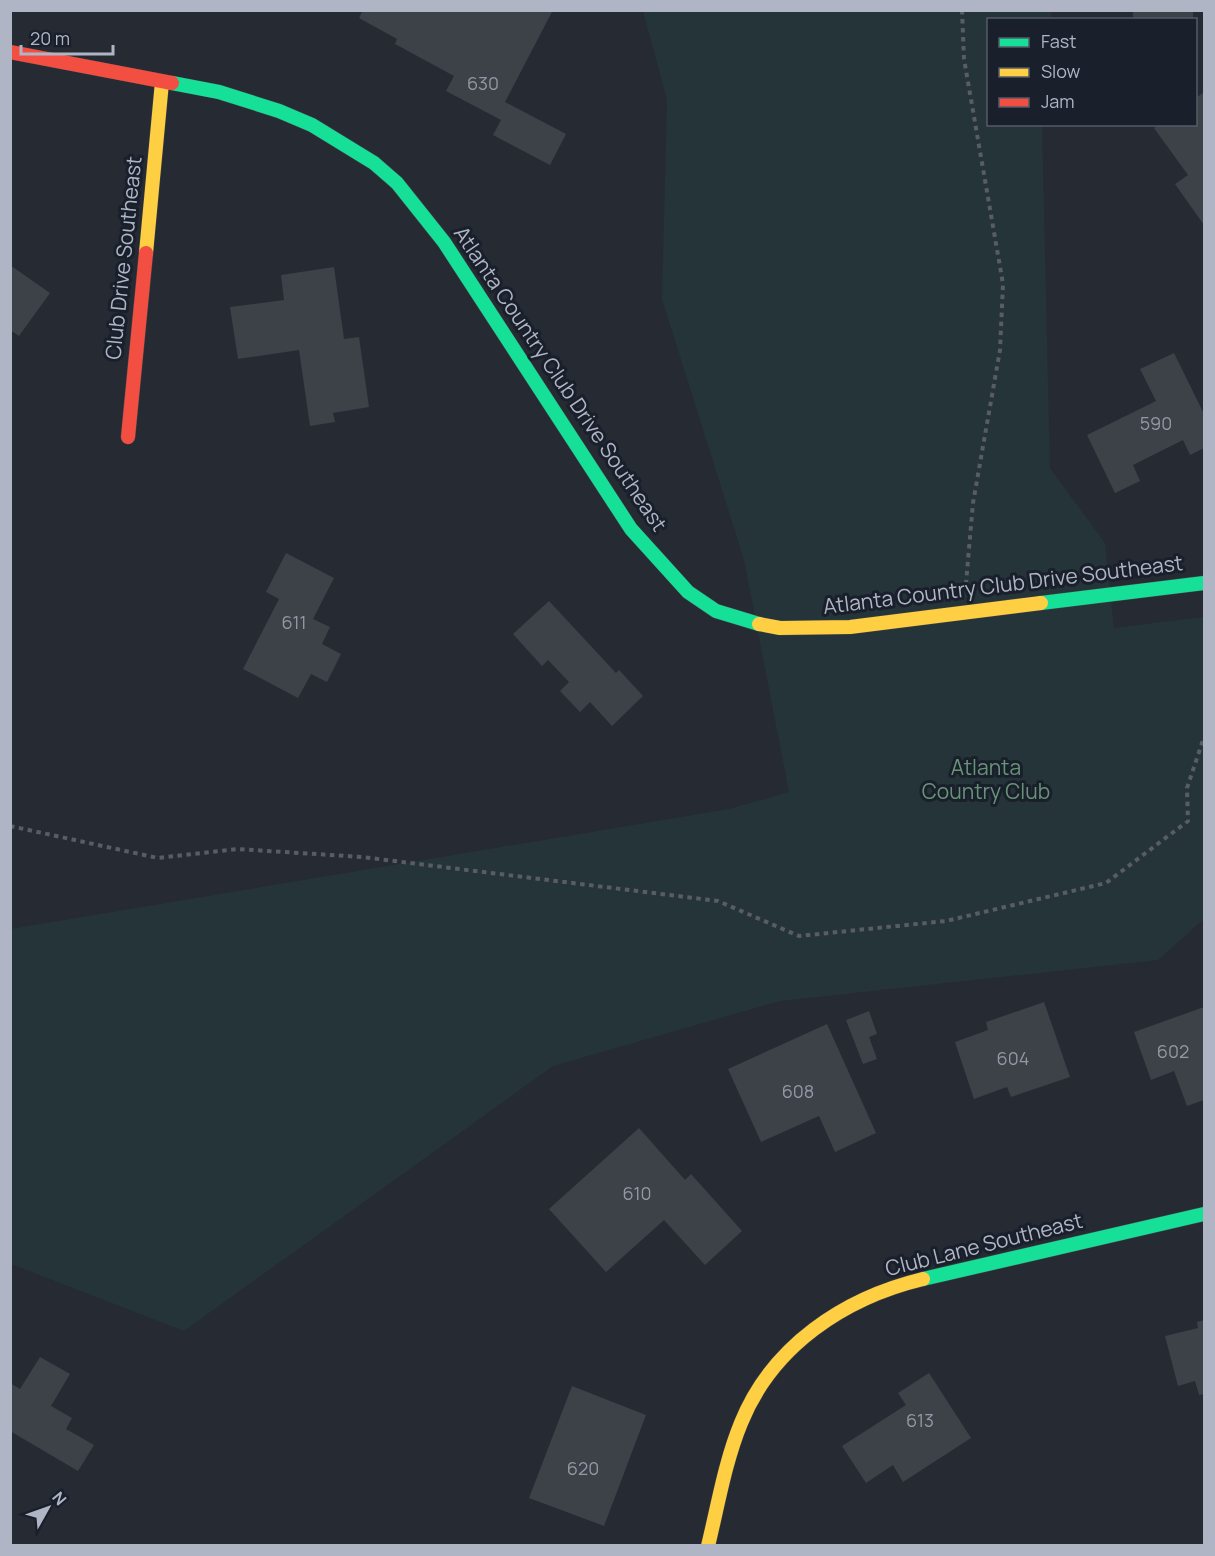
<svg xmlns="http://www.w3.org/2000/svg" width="1215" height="1556" font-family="Manrope,sans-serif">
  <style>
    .green { fill: #243438 }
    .building { fill: #3d4148 }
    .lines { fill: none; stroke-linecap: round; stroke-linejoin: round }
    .fast-casing { stroke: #42454b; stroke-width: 15 }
    .slow-casing { stroke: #42454b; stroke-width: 15 }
    .jam-casing { stroke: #42454b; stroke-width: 15 }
    .path { stroke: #595c64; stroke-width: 4; stroke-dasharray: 4.5 4.5; stroke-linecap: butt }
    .fast { stroke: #16e098; stroke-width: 14 }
    .slow { stroke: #ffcf43; stroke-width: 14 }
    .jam { stroke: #f24e42; stroke-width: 14 }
    .labels { text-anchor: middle; stroke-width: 6; stroke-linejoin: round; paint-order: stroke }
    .number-label { font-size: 18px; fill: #9298a5 }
    .street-label { font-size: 21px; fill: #afb5c4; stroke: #1a1f2c }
    .park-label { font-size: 21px; fill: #679476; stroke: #1a1f2c }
  </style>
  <rect width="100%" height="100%" fill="#262a32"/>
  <polygon class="green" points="643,11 1052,11 1051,19 988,20 988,124 1042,125 1050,468 1105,543 1114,628 1204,617 1204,919 1158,960 780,1001 553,1066 184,1331 11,1264 10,929 729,809 789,792 744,560 662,299 667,100"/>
  <g class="building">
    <polygon points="363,10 553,10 505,102 566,134 550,165 493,135 501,120 446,91 454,76 395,44 397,39 359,18"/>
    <rect x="1133" y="10" width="60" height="10"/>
    <polygon points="1204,92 1204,225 1175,184 1188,175 1154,128 1159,124 1196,124 1196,98"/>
    <polygon points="10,265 50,293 19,336 10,330"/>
    <polygon points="334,267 344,339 359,337 369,407 333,413 335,422 310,426 299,350 238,359 230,307 284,300 281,275"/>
    <polygon points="1174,353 1204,414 1204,448 1190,455 1183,440 1133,465 1140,481 1115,493 1087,435 1156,401 1140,369"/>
    <polygon points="286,553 334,578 313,619 330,627 322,644 341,654 327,682 311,674 298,698 243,669 279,599 266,592"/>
    <polygon points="549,601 616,673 619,670 643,696 612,726 590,702 580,712 560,691 569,682 548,660 542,666 513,634"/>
    <polygon points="1044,1002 1070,1077 1011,1097 1007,1087 974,1099 955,1042 988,1030 986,1022"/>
    <polygon points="1204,1007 1204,1100 1187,1106 1174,1071 1151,1080 1134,1032"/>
    <polygon points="869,1011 877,1034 869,1037 877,1059 863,1064 846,1020"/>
    <polygon points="827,1024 876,1133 835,1152 819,1116 761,1142 728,1069"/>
    <polygon points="639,1128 685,1180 691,1174 742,1231 705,1265 664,1220 606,1272 549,1209"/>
    <polygon points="1204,1320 1204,1394 1199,1395 1195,1381 1178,1386 1165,1336 1198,1328 1197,1322"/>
    <polygon points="40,1357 70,1374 51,1406 72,1418 66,1429 94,1445 78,1471 10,1431 10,1383 20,1389"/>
    <polygon points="929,1373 971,1438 903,1482 893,1465 866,1483 842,1446 906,1405 898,1393"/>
    <polygon points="572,1386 646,1415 604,1526 529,1498"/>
  </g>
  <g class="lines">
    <g class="fast-casing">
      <g id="fast">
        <polyline points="172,83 219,92 279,111 312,125 374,163 397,183 444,242 631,529 688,592 716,611 759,624"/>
        <polyline points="1041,603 1204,583"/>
        <polyline points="923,1279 1204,1214"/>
      </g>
    </g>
    <g class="slow-casing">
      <g id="slow">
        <polyline points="146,253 162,82"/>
        <polyline points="759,624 780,628 850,627 1041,603"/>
        <path d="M708 1546C718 1505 725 1462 741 1423 772 1346 844 1298 923 1279"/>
      </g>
    </g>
    <g class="jam-casing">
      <g id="jam">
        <polyline points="10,52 172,83"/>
        <polyline points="128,437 146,253"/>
      </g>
    </g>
    <g class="path">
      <polyline points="962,10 964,59 1003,284 1000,350 973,503 966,583"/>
      <polyline points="10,826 158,858 237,849 362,857 718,901 799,936 946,921 1106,883 1188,821 1187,788 1204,737"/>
    </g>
    <use href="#fast" class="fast"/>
    <use href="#slow" class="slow"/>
    <use href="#jam" class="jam"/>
  </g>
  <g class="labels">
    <g class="number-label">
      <text x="483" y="90">630</text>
      <text x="1156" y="430">590</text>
      <text x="294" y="629">611</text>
      <text x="1173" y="1058">602</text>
      <text x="1013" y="1065">604</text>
      <text x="798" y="1098">608</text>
      <text x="637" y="1200">610</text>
      <text x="920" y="1427">613</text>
      <text x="583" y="1475">620</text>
    </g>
    <g class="street-label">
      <text transform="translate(124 258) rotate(-84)" y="7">Club Drive Southeast</text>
      <text transform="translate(560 379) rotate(56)" y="7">Atlanta Country Club Drive Southeast</text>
      <text transform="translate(1003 585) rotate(-7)" y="7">Atlanta Country Club Drive Southeast</text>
      <text transform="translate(984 1245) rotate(-14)" y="7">Club Lane Southeast</text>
    </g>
    <g class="park-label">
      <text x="986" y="775">Atlanta<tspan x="986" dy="24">Country Club</tspan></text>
    </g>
  </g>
  <rect width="1215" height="1556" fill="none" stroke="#afb5c4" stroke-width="24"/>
  <rect x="987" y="18" width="210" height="108" fill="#1a1f2c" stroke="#565b69" stroke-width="1.5"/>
  <rect x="999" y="38" width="30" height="9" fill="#16e098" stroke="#565b69" stroke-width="1.5"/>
  <text x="1041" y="48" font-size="18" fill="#afb5c4">Fast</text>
  <rect x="999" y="68" width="30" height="9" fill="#ffcf43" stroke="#565b69" stroke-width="1.5"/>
  <text x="1041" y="78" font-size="18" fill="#afb5c4">Slow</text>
  <rect x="999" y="98" width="30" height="9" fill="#f24e42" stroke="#565b69" stroke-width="1.5"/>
  <text x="1041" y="108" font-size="18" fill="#afb5c4">Jam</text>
  <g transform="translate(48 1508) rotate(50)" stroke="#1a1f2c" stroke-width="4.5" paint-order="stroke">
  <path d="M0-4.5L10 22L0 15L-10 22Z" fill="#afb5c4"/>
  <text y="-9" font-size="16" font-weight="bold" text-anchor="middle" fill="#afb5c4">N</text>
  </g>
  <path d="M21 45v9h92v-9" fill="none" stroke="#afb5c4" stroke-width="3"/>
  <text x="30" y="45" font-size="18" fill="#afb5c4" stroke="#1a1f2c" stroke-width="4.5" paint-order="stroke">20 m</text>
</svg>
